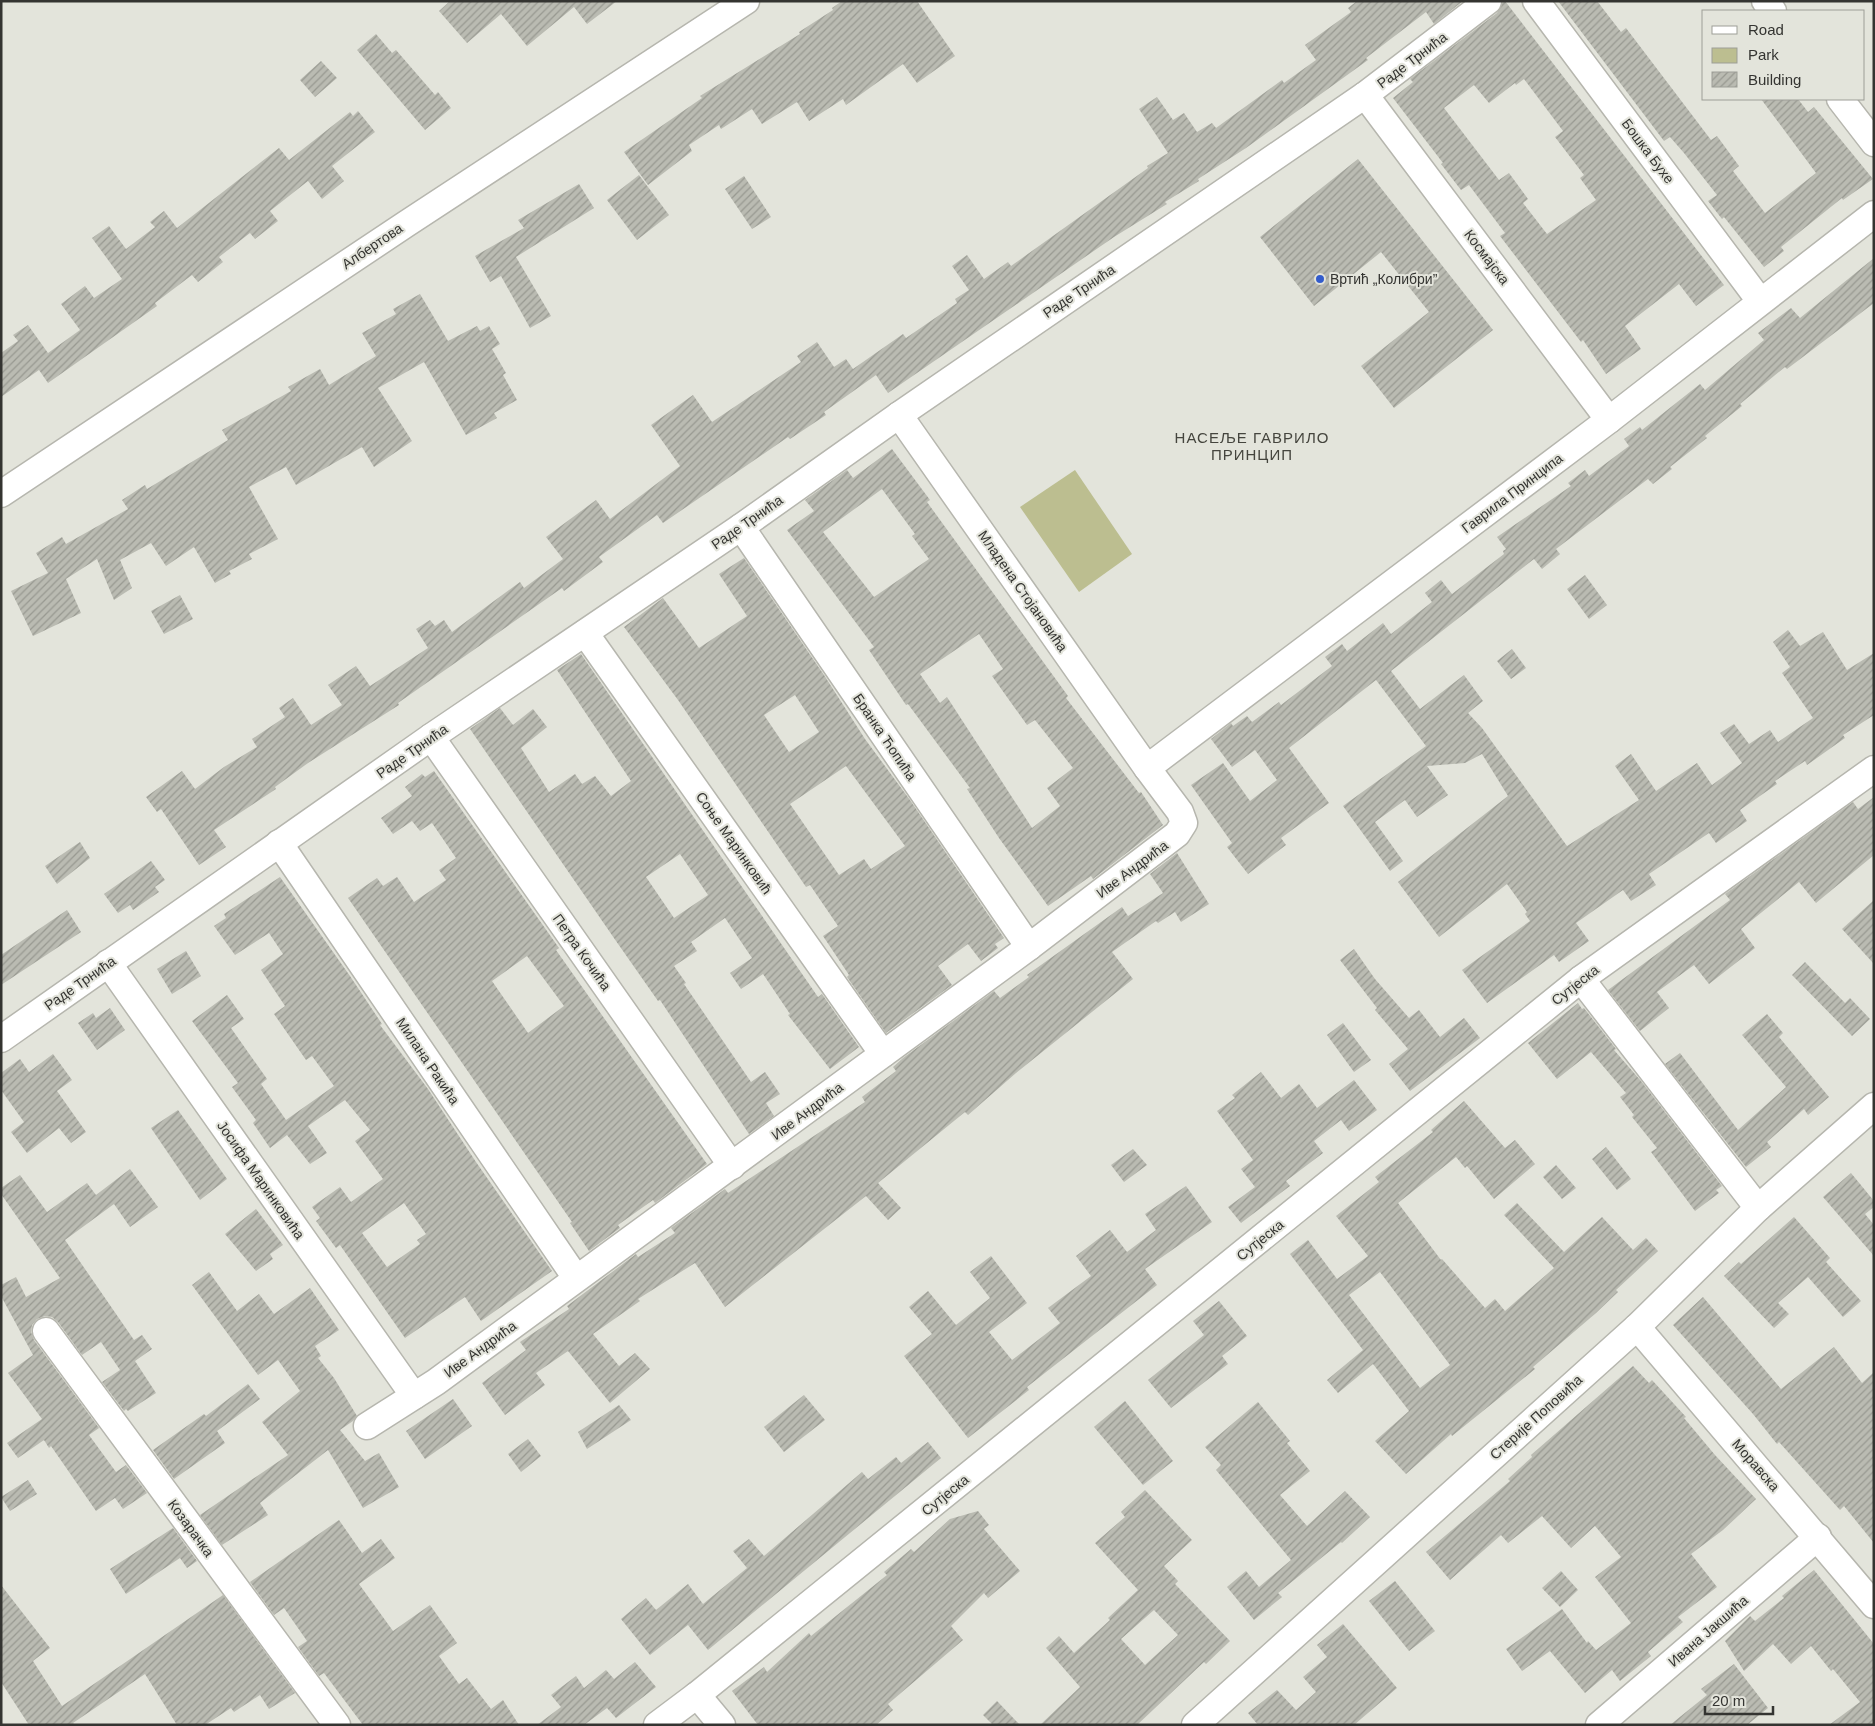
<svg xmlns="http://www.w3.org/2000/svg" width="1875" height="1726" font-family="Arial,sans-serif">
<style>
.green{fill:#bcbe90}
.building{fill:url(#building-hatch);fill-rule:evenodd}
.lines{fill:none;stroke-linecap:round;stroke-linejoin:round}
.minor-casing{stroke:#b6b6ae;stroke-width:29}
.minor{stroke:#fff;stroke-width:26}
.poi-dot{fill:#335ccc;stroke:#e3e4db;stroke-width:2}
.labels{text-anchor:middle;dominant-baseline:central;stroke-width:4;stroke-linejoin:round;paint-order:stroke}
.street-label{font-size:14px;fill:#343431;stroke:#e3e4db}
.poi-label{font-size:14px;fill:#343431;stroke:#e3e4db;text-anchor:start}
.neighbourhood-label{font-size:15px;letter-spacing:1px;fill:#45453e;stroke:#e3e4db}
</style>
<defs>
<pattern id="building-hatch" width="6" height="6" patternUnits="userSpaceOnUse" patternTransform="scale(1.25)"><rect width="6" height="6" fill="#babbb2"/><path d="M-1 1l2-2M0 6l6-6M5 7l2-2" fill="none" stroke="#989991"/></pattern>
</defs>
<rect width="100%" height="100%" fill="#e3e4db"/>
<!-- green -->
<polygon class="green" points="1075,470 1132,554 1079,592 1020,507"/>
<!-- building -->
<g class="building">
<polygon points="450,1 617,1 587,24 574,7 527,46 501,14 467,43 439,11"/>
<polygon points="842,1 917,1 955,56 917,83 903,64 846,105 843,99 809,121 797,102 762,124 752,109 721,129 719,125 689,145 692,151 648,185 624,152 702,98 700,96 800,34 799,32 833,10 832,8"/>
<polygon points="1357,1 1463,1 1434,24 1426,12 1366,58 1368,60 1246,148 1198,179 1199,181 1165,202 1167,204 1114,237 888,393 876,375 824,412 826,415 790,439 788,437 663,523 657,515 599,557 603,562 564,591 562,588 398,703 399,705 308,763 275,787 276,789 214,830 226,847 199,865 161,809 157,812 146,797 182,771 195,789 224,767 257,747 252,739 285,717 279,708 293,698 311,725 342,705 328,685 356,666 370,686 428,648 416,629 430,620 435,626 444,620 452,632 520,582 524,588 563,559 546,537 596,500 610,519 680,466 651,425 693,395 712,422 801,362 797,356 817,342 834,367 846,359 853,369 903,334 906,338 957,303 955,299 969,290 952,266 967,255 984,279 1008,262 1011,266 1148,168 1147,166 1168,153 1139,109 1157,97 1173,120 1184,113 1197,132 1212,123 1216,128 1282,80 1284,83 1316,60 1305,45 1351,12 1348,8"/>
<path d="M1503 1H1505L1724 285 1696 306 1679 284 1625 326 1641 349 1606 374 1583 340 1581 342 1500 236 1505 233 1469 185 1461 190 1441 164 1443 163 1393 98 1413 82 1410 79 1497 13ZM1524 79 1563 131 1555 137 1584 175 1580 178 1596 200 1547 234 1523 203 1528 199 1509 173 1499 180 1444 108 1474 85 1489 103 1515 83 1516 85Z"/>
<polygon points="1558,1 1597,1 1621,32 1626,28 1711,140 1717,136 1739,166 1733,171 1765,213 1816,173 1761,99 1798,99 1808,112 1814,107 1873,179 1843,200 1842,198 1781,247 1784,251 1764,267 1724,217 1722,219 1708,201 1717,195 1684,153 1670,137 1664,141"/>
<polygon points="376,34 392,53 396,50 435,95 438,92 451,108 425,130 357,50"/>
<polygon points="321,61 337,78 315,97 300,80"/>
<polygon points="358,111 375,132 332,166 344,181 322,199 308,181 270,211 278,221 255,239 250,233 219,257 223,262 198,282 192,275 155,303 157,306 48,383 39,370 1,397 1,353 18,341 13,335 28,325 48,353 80,330 61,304 85,286 94,298 122,279 92,238 109,226 126,249 155,227 150,222 164,211 177,228 279,148 289,160 350,112 353,116"/>
<polygon points="1358,159 1493,330 1394,408 1361,366 1429,312 1381,252 1314,306 1260,237"/>
<polygon points="639,175 669,215 637,240 607,200"/>
<polygon points="744,176 771,217 752,229 725,189"/>
<polygon points="579,184 594,208 516,257 551,316 530,328 501,276 490,282 475,256 524,228 518,220"/>
<polygon points="1874,258 1874,303 1787,369 1785,367 1740,404 1742,406 1705,436 1707,438 1670,467 1672,469 1653,484 1648,479 1556,549 1560,554 1542,569 1534,559 1391,671 1420,709 1464,675 1483,701 1468,713 1482,728 1567,846 1639,800 1615,766 1631,754 1656,791 1697,763 1712,785 1742,763 1720,733 1734,724 1749,744 1770,730 1778,742 1813,718 1782,673 1790,667 1773,642 1788,630 1800,646 1823,632 1847,670 1874,653 1874,715 1843,735 1845,738 1807,765 1805,761 1775,781 1777,784 1740,810 1747,821 1716,843 1709,833 1649,874 1656,885 1631,901 1623,890 1576,923 1589,941 1559,962 1554,955 1487,1003 1462,970 1530,921 1525,914 1527,912 1507,884 1439,937 1398,882 1508,796 1482,754 1465,763 1427,766 1448,795 1417,817 1405,800 1375,822 1403,861 1390,871 1343,806 1426,746 1376,680 1289,748 1329,803 1281,838 1286,845 1248,874 1227,847 1232,843 1191,785 1223,763 1250,801 1277,780 1255,750 1232,767 1211,739 1231,723 1233,726 1247,716 1252,722 1279,702 1281,705 1332,666 1325,657 1342,644 1347,651 1383,623 1391,634 1432,602 1425,593 1441,580 1452,594 1504,554 1503,551 1506,549 1497,537 1571,486 1568,483 1585,470 1589,476 1629,446 1624,439 1640,427 1642,430 1700,384 1705,390 1764,340 1758,333 1791,308 1800,318"/>
<polygon points="420,294 448,341 477,326 480,331 489,326 500,344 492,349 506,373 503,375 517,400 494,413 497,418 466,435 424,362 378,388 412,441 374,467 362,447 296,485 286,467 249,487 278,539 249,554 252,559 229,571 231,574 215,583 194,547 166,566 151,543 120,560 132,588 114,600 97,559 66,579 81,613 33,636 11,591 48,573 36,553 62,537 66,544 128,509 122,500 145,485 147,489 228,440 222,430 291,391 288,387 320,369 329,385 376,356 362,333 396,314 393,309"/>
<path d="M892 449 930 500 927 502 1068 696 1066 698 1139 793 1141 792 1163 825 1093 879 1091 876 1048 906 999 838 967 789 970 788 908 704 906 705 869 650 874 647 787 530 814 511 805 500 847 470 853 478ZM882 489 915 534 912 536 929 559 874 597 823 532ZM979 634 1003 669 992 676 1027 725 1035 720 1073 768 1047 788 1060 806 1032 828 947 697 940 703 920 674Z"/>
<path d="M744 558 824 675 865 739 910 800 1004 938 995 944 998 948 981 961 968 944 938 966 952 985 886 1033 847 977 849 975 823 936 838 926 810 885 806 887 678 700 624 627 663 598 699 648 747 616 719 574ZM795 695 819 732 789 752 764 715ZM846 766 905 846 871 869 864 859 839 875 790 804Z"/>
<polygon points="1585,575 1607,605 1589,619 1567,589"/>
<polygon points="180,595 193,619 164,634 151,611"/>
<polygon points="1512,649 1526,668 1511,679 1497,661"/>
<path d="M581 654 818 997 822 994 859 1047 830 1069 788 1015 790 1014 763 974 741 989 730 973 752 958 725 918 691 942 697 951 674 966 686 983 684 984 751 1082 765 1072 780 1094 766 1103 774 1116 749 1134 660 1000 658 1001 616 941 470 729 500 708 513 725 533 709 547 727 521 748 549 792 575 774 582 784 595 776 611 796 631 781 557 670ZM680 854 708 895 674 918 646 877Z"/>
<path d="M434 771 559 948 556 950 707 1164 655 1203 653 1200 618 1225 620 1228 589 1251 570 1223 572 1222 348 898 377 878 383 886 397 877 414 902 446 880 439 870 456 858 432 823 420 831 412 821 393 834 381 818 412 796 405 787 422 774 425 777ZM527 956 564 1006 528 1033 492 981Z"/>
<polygon points="1874,797 1874,855 1816,903 1799,882 1741,929 1755,948 1709,984 1694,965 1657,992 1669,1008 1640,1031 1608,990 1730,900 1725,894 1853,802 1858,809"/>
<polygon points="80,842 90,858 57,884 45,866"/>
<polygon points="1177,853 1209,904 1181,922 1175,912 1158,923 1156,921 1112,952 1133,979 1016,1073 968,1115 965,1112 878,1183 901,1208 888,1220 866,1196 725,1307 695,1263 638,1299 640,1301 593,1334 619,1366 635,1353 650,1369 610,1403 568,1351 536,1373 545,1385 505,1415 482,1383 526,1350 520,1342 569,1309 567,1306 636,1254 638,1257 675,1233 671,1228 725,1189 728,1193 865,1102 862,1097 896,1071 893,1067 903,1058 994,991 1000,998 1029,977 1027,975 1122,907 1128,916 1163,893 1150,874"/>
<polygon points="151,861 165,880 155,887 159,892 133,910 130,905 118,913 104,894"/>
<path d="M280 877 350 976 382 1024 380 1025 428 1089 476 1162 552 1271 481 1321 465 1297 405 1338 340 1245 336 1248 316 1221 320 1218 312 1207 340 1187 351 1202 383 1179 355 1141 370 1130 345 1100 308 1126 327 1153 310 1164 287 1135 270 1148 253 1123 256 1120 232 1087 238 1083 192 1021 227 995 244 1019 231 1028 267 1079 261 1084 286 1120 334 1086 312 1056 306 1060 274 1014 285 1006 261 970 283 954 269 933 235 955 214 926 226 918 224 914ZM404 1203 426 1234 417 1240 420 1244 387 1267 362 1233Z"/>
<polygon points="1874,900 1874,964 1842,929"/>
<polygon points="67,910 81,932 1,985 1,955"/>
<polygon points="1354,949 1375,979 1409,1018 1419,1010 1440,1037 1464,1018 1480,1038 1410,1091 1389,1064 1408,1049 1375,1010 1377,1008 1340,960"/>
<polygon points="186,951 201,976 172,994 157,969"/>
<polygon points="1805,962 1845,1003 1850,998 1870,1019 1852,1036 1792,975"/>
<polygon points="1578,1003 1582,1009 1584,1008 1616,1049 1614,1050 1641,1081 1722,1186 1716,1190 1719,1193 1695,1211 1651,1152 1657,1148 1632,1117 1634,1115 1620,1097 1626,1093 1591,1052 1557,1079 1528,1043"/>
<polygon points="110,1008 125,1030 97,1050 78,1023 93,1013 96,1018"/>
<polygon points="1767,1014 1783,1033 1779,1037 1829,1097 1808,1115 1804,1109 1767,1142 1771,1147 1746,1167 1665,1064 1680,1053 1738,1130 1786,1087 1742,1035"/>
<polygon points="1343,1023 1371,1060 1354,1072 1327,1035"/>
<polygon points="53,1054 72,1080 57,1091 86,1132 71,1143 59,1128 27,1153 11,1132 24,1122 1,1090 1,1073 20,1059 29,1072"/>
<polygon points="1261,1072 1281,1098 1299,1084 1317,1108 1354,1080 1377,1110 1349,1131 1341,1120 1314,1141 1323,1153 1286,1181 1290,1186 1241,1223 1228,1207 1255,1187 1241,1169 1253,1160 1217,1111 1235,1098 1232,1095"/>
<path d="M1464 1101 1505 1148 1515 1140 1535 1164 1494 1199 1467 1166 1465 1168 1456 1157 1398 1203 1441 1260 1442 1259 1485 1308 1495 1299 1505 1311 1554 1268 1504 1215 1517 1203 1564 1252 1602 1217 1633 1250 1646 1238 1658 1251 1616 1290 1618 1292 1596 1313 1533 1367 1535 1369 1452 1436 1451 1434 1406 1474 1375 1441 1409 1411 1373 1364 1338 1393 1327 1380 1363 1350 1290 1254 1308 1240 1337 1279 1368 1256 1336 1216 1379 1182 1375 1177 1433 1132 1431 1130ZM1380 1272 1450 1365 1420 1388 1349 1295Z"/>
<polygon points="178,1110 227,1179 200,1200 151,1128"/>
<polygon points="1606,1147 1631,1179 1617,1190 1592,1159"/>
<polygon points="1133,1149 1147,1165 1124,1182 1111,1165"/>
<polygon points="1556,1165 1576,1188 1562,1199 1543,1177"/>
<polygon points="130,1169 158,1207 130,1227 114,1204 65,1240 134,1340 142,1335 152,1349 135,1361 156,1393 128,1411 126,1409 124,1411 102,1382 120,1370 101,1342 82,1355 58,1322 52,1317 45,1316 37,1319 32,1325 31,1332 34,1340 99,1428 89,1435 116,1472 126,1465 147,1493 123,1509 115,1498 96,1511 51,1446 49,1448 44,1440 18,1458 7,1443 42,1419 8,1373 33,1355 1,1296 1,1285 16,1277 26,1297 60,1278 1,1194 1,1188 20,1175 47,1212 87,1183 96,1195"/>
<polygon points="1851,1173 1874,1201 1874,1207 1865,1214 1874,1225 1874,1256 1823,1197"/>
<polygon points="1186,1186 1212,1222 1145,1269 1157,1285 1027,1387 1029,1390 968,1438 904,1356 932,1334 909,1307 928,1291 956,1325 990,1298 970,1272 991,1256 1027,1303 989,1332 1012,1360 1060,1323 1048,1308 1091,1276 1076,1256 1110,1230 1127,1252 1156,1230 1145,1214"/>
<polygon points="256,1209 283,1245 270,1254 273,1259 256,1271 225,1234"/>
<polygon points="1794,1217 1830,1258 1826,1262 1861,1301 1843,1317 1808,1277 1778,1303 1789,1314 1774,1328 1724,1276 1739,1262 1741,1264"/>
<polygon points="209,1272 237,1311 259,1294 274,1314 310,1288 339,1330 315,1346 321,1356 318,1358 334,1378 357,1416 353,1421 340,1430 365,1461 379,1453 399,1487 363,1508 328,1450 260,1503 268,1515 222,1545 200,1515 288,1455 262,1422 300,1391 278,1360 258,1375 192,1285"/>
<polygon points="1703,1297 1781,1389 1834,1347 1862,1383 1874,1372 1874,1543 1844,1506 1840,1510 1779,1442 1777,1444 1753,1414 1673,1325"/>
<polygon points="1219,1301 1247,1336 1222,1356 1228,1364 1171,1408 1148,1380 1204,1335 1193,1321"/>
<polygon points="1633,1366 1649,1383 1652,1380 1686,1417 1684,1418 1715,1455 1756,1499 1723,1530 1691,1554 1717,1587 1678,1617 1683,1622 1648,1652 1651,1656 1620,1681 1612,1670 1585,1693 1550,1651 1522,1671 1506,1649 1562,1609 1587,1643 1588,1641 1596,1650 1631,1623 1595,1577 1621,1557 1595,1526 1571,1548 1542,1516 1508,1543 1501,1535 1450,1580 1426,1552 1510,1481 1508,1479 1532,1457 1531,1455"/>
<polygon points="248,1384 260,1399 217,1431 225,1443 174,1479 153,1450 204,1414 206,1416"/>
<polygon points="804,1395 825,1420 784,1452 764,1427"/>
<polygon points="453,1399 472,1426 425,1459 406,1431"/>
<polygon points="1125,1401 1173,1461 1143,1485 1094,1427"/>
<polygon points="1258,1402 1290,1441 1287,1443 1310,1471 1280,1495 1307,1526 1345,1491 1370,1517 1342,1543 1341,1542 1278,1593 1282,1597 1254,1620 1227,1587 1246,1571 1259,1587 1291,1560 1216,1470 1221,1465 1205,1447"/>
<polygon points="619,1405 631,1420 587,1449 578,1432"/>
<polygon points="528,1439 541,1456 521,1472 508,1454"/>
<polygon points="928,1442 941,1458 708,1650 688,1625 650,1655 621,1619 646,1598 656,1610 688,1584 703,1604 747,1568 733,1551 749,1539 764,1556 862,1472 868,1479 896,1457 901,1463"/>
<polygon points="28,1480 37,1494 10,1511 1,1497"/>
<path d="M1145 1490 1192 1540 1164 1566 1178 1581 1175 1584 1230 1641 1206 1664 1204 1662 1137 1725H1040L1080 1687 1046 1648 1059 1636 1074 1653 1110 1620 1108 1618 1138 1590 1095 1543 1125 1517 1121 1512ZM1154 1610 1178 1635 1145 1665 1121 1639Z"/>
<polygon points="978,1511 989,1525 984,1529 1020,1571 988,1598 984,1593 951,1626 963,1640 888,1704 893,1710 876,1725 758,1725 732,1691 764,1667 767,1672 809,1633 811,1636 887,1575 884,1572 911,1549 914,1552 950,1519"/>
<polygon points="339,1520 362,1553 381,1539 395,1558 359,1584 393,1631 430,1605 457,1643 439,1656 459,1684 467,1678 491,1709 503,1700 519,1725 363,1725 324,1673 319,1676 298,1647 307,1641 284,1608 274,1615 250,1582"/>
<polygon points="173,1528 197,1561 187,1568 180,1558 126,1594 110,1569"/>
<polygon points="1814,1570 1874,1644 1874,1725 1829,1725 1860,1702 1833,1669 1831,1671 1811,1646 1791,1664 1773,1644 1744,1671 1725,1641 1750,1616 1755,1621 1784,1598 1782,1596"/>
<polygon points="1561,1571 1578,1590 1560,1607 1542,1588"/>
<polygon points="1395,1581 1435,1631 1409,1651 1369,1601"/>
<polygon points="1,1585 50,1648 33,1661 62,1706 223,1595 295,1693 269,1709 260,1695 234,1712 231,1708 205,1725 177,1725 145,1674 73,1723 75,1725 29,1725 1,1682"/>
<polygon points="1343,1624 1397,1688 1354,1725 1258,1725 1248,1713 1277,1690 1296,1710 1316,1692 1303,1677 1327,1657 1317,1645"/>
<polygon points="635,1662 656,1687 616,1718 607,1708 584,1725 537,1725 561,1707 551,1695 576,1676 584,1688 606,1670 614,1679"/>
<polygon points="1734,1664 1768,1708 1747,1725 1670,1725 1707,1695 1701,1689"/>
<polygon points="997,1701 1020,1725 993,1725 983,1715"/>
</g>
<g class="lines">
<!-- minor casing -->
<g class="minor-casing">
<g id="minor">
<polyline points="1536,1 1760,301"/>
<polyline points="1765,1 1773,11"/>
<polyline points="1365,95 1609,420"/>
<polyline points="1840,99 1874,143"/>
<polyline points="1,494 406,224 746,1"/>
<polyline points="741,527 1029,947"/>
<polyline points="585,633 883,1054"/>
<polyline points="431,737 732,1166"/>
<polyline points="1147,768 1609,420 1874,214"/>
<polyline points="279,843 576,1278"/>
<polyline points="108,963 414,1396"/>
<polyline points="1581,979 1758,1208"/>
<polyline points="1,1039 431,737 741,527 899,415 1365,95 1488,1"/>
<polyline points="1637,1327 1874,1605"/>
<polyline points="46,1331 337,1725"/>
<polyline points="367,1426 436,1382 1029,947 1177,834 1184,823 1180,812 1147,768 899,415"/>
<polyline points="697,1695 722,1725"/>
<polyline points="657,1725 697,1695 1581,979 1874,769"/>
<polyline points="1195,1725 1637,1327 1758,1208 1874,1106"/>
<polyline points="1599,1725 1818,1537"/>
</g>
</g>
<!-- minor -->
<use href="#minor" class="minor"/>
</g>
<!-- markers -->
<circle class="poi-dot" cx="1320" cy="279" r="5"/>
<g class="labels">
<!-- street labels -->
<g class="street-label">
<text transform="translate(1412 60) rotate(-37)">Раде Трнића</text>
<text transform="translate(1648 151) rotate(53)">Бошка Бухе</text>
<text transform="translate(372 246) rotate(-34)">Албертова</text>
<text transform="translate(1487 257) rotate(53)">Космајска</text>
<text transform="translate(1079 291) rotate(-34)">Раде Трнића</text>
<text transform="translate(1512 493) rotate(-37)">Гаврила Принципа</text>
<text transform="translate(747 522) rotate(-35)">Раде Трнића</text>
<text transform="translate(1023 591) rotate(55)">Младена Стојановића</text>
<text transform="translate(885 737) rotate(56)">Бранка Ћопића</text>
<text transform="translate(412 751) rotate(-35)">Раде Трнића</text>
<text transform="translate(734 843) rotate(55)">Соње Маринковић</text>
<text transform="translate(1132 869) rotate(-37)">Иве Андрића</text>
<text transform="translate(582 952) rotate(55)">Петра Кочића</text>
<text transform="translate(80 983) rotate(-35)">Раде Трнића</text>
<text transform="translate(1575 985) rotate(-38)">Сутјеска</text>
<text transform="translate(428 1061) rotate(56)">Милана Ракића</text>
<text transform="translate(807 1111) rotate(-37)">Иве Андрића</text>
<text transform="translate(261 1180) rotate(55)">Јосифа Маринковића</text>
<text transform="translate(1260 1240) rotate(-39)">Сутјеска</text>
<text transform="translate(480 1349) rotate(-36)">Иве Андрића</text>
<text transform="translate(1536 1417) rotate(-42)">Стерије Поповића</text>
<text transform="translate(1756 1465) rotate(49)">Моравска</text>
<text transform="translate(945 1495) rotate(-39)">Сутјеска</text>
<text transform="translate(191 1528) rotate(54)">Козарачка</text>
<text transform="translate(1708 1631) rotate(-41)">Ивана Јакшића</text>
</g>
<!-- poi labels -->
<g class="poi-label">
<text x="1330" y="279">Вртић „Колибри”</text>
</g>
<!-- neighbourhood labels -->
<g class="neighbourhood-label">
<text x="1252" y="437">НАСЕЉЕ ГАВРИЛО<tspan x="1252" dy="17">ПРИНЦИП</tspan></text>
</g>
</g>
<!-- border -->
<rect width="1875" height="1726" fill="none" stroke="#343431" stroke-width="5"/>
<!-- legend -->
<rect x="1702" y="10" width="162" height="90" fill="#e3e4db" stroke="#9d9e97"/>
<rect x="1712" y="26" width="25" height="8" fill="#ffffff" stroke="#9d9e97"/>
<text x="1748" y="35" font-size="15" fill="#343431">Road</text>
<rect x="1712" y="48" width="25" height="15" fill="#bcbe90" stroke="#9d9e97"/>
<text x="1748" y="60" font-size="15" fill="#343431">Park</text>
<rect x="1712" y="72" width="25" height="15" fill="url(#building-hatch)" stroke="#9d9e97"/>
<text x="1748" y="85" font-size="15" fill="#343431">Building</text>
<!-- scale -->
<path d="M1705 1706v8h68v-8" fill="none" stroke="#343431" stroke-width="2.5"/>
<text x="1712" y="1706" font-size="15" fill="#343431" stroke="#e3e4db" stroke-width="4" paint-order="stroke">20 m</text>
</svg>
